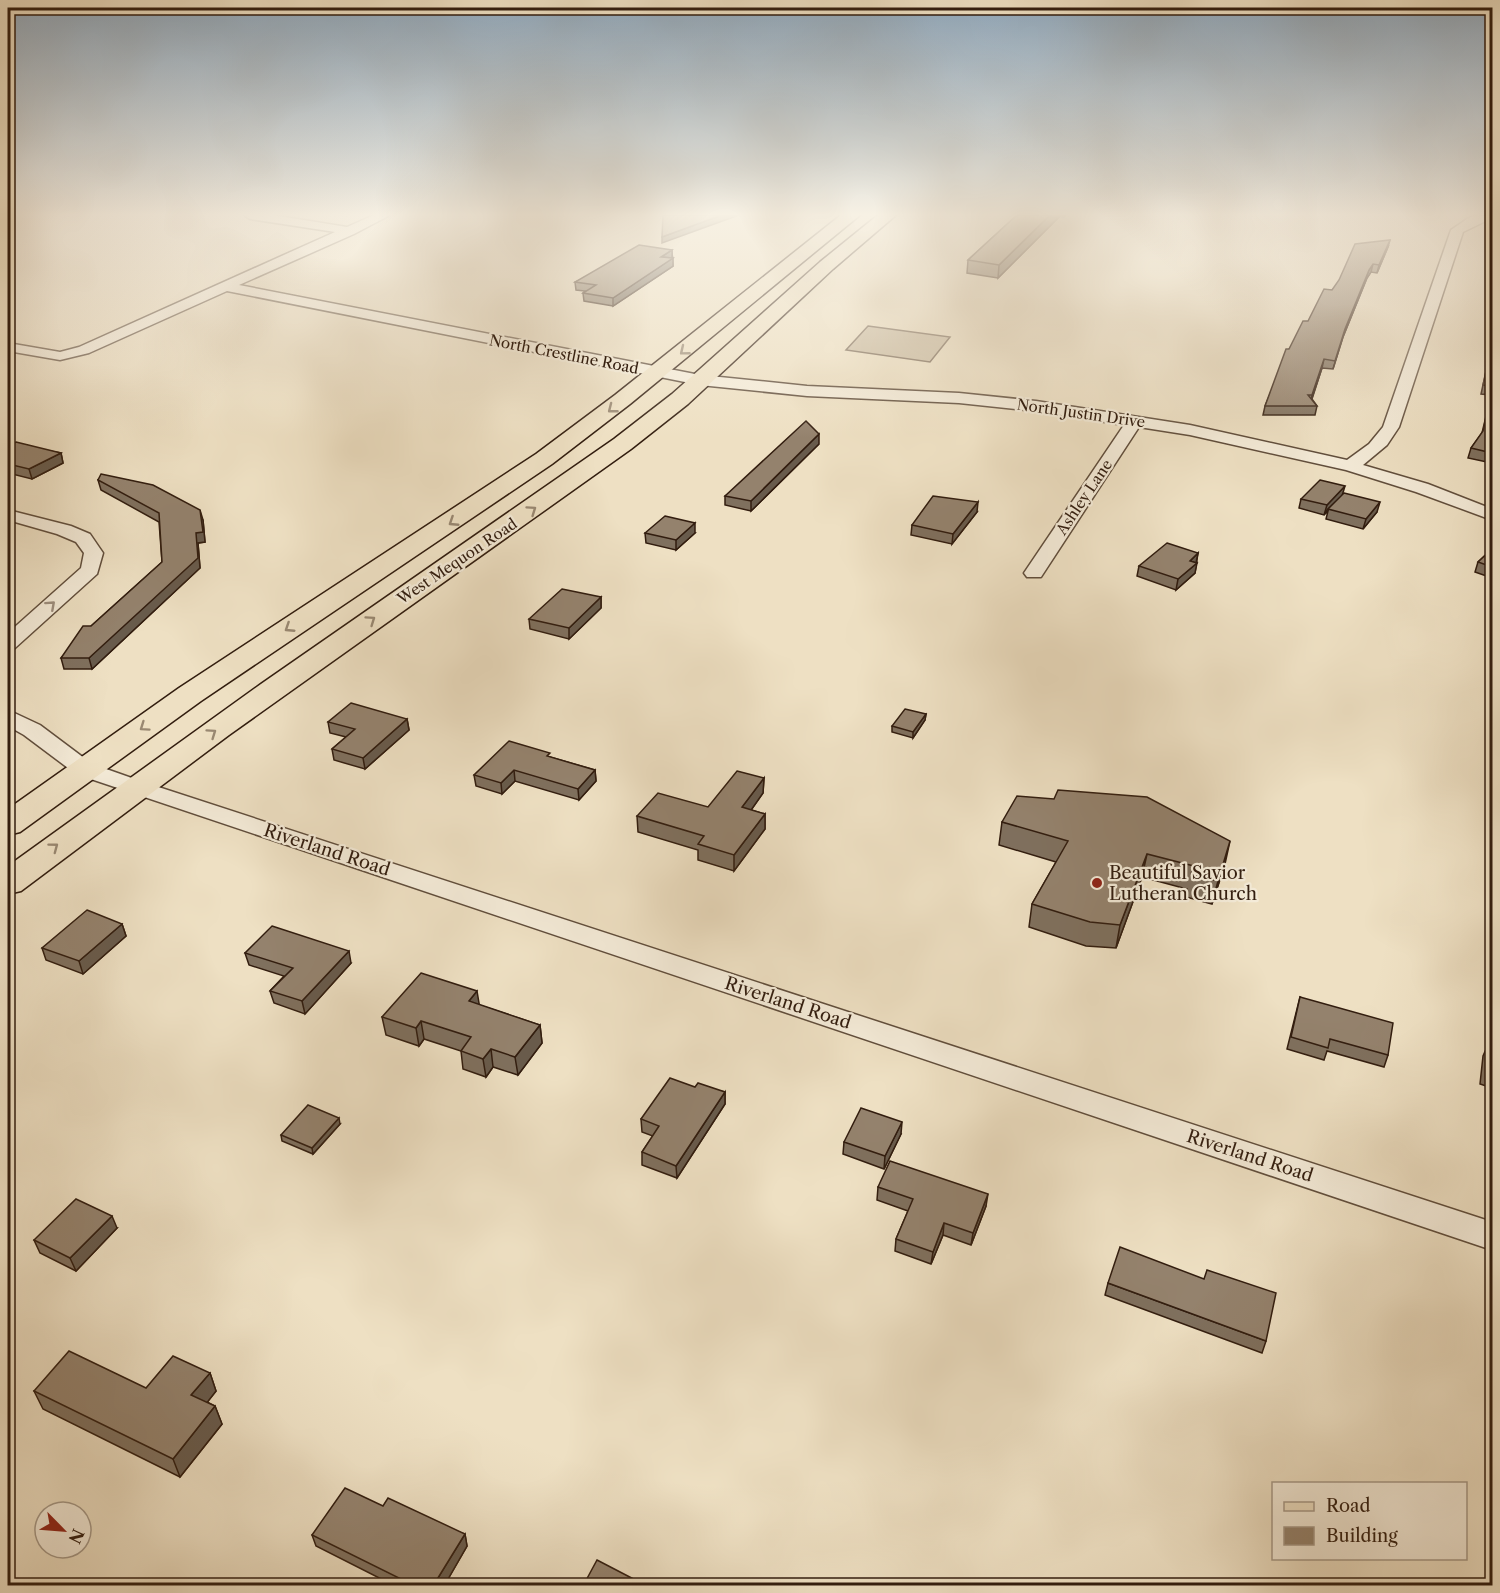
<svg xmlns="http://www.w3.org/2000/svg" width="1500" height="1593" font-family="'Libre Caslon Text',serif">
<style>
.green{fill:#cebfa4;stroke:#806e5a;stroke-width:1.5}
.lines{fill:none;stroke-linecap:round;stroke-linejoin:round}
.street-casing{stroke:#614e3c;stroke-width:3}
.primary-casing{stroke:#321d0f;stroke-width:3}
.street{fill:#f4ebd8;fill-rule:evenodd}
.primary{fill:#eee0c3;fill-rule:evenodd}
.wall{fill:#7f705e;stroke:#321d0f;stroke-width:1.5}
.shaded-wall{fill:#685b4c;stroke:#321d0f;stroke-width:1.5}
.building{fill:#94826d;stroke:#321d0f;stroke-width:1.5}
.oneway{stroke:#998872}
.oneway2{stroke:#9d8e7e}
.poi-dot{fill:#8f2418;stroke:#f4ebd8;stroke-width:2}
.labels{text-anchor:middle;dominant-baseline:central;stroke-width:4.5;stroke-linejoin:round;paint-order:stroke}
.far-street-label{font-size:15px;fill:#321d0f;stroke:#f4ebd8}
.street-label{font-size:18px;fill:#321d0f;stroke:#f4ebd8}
.poi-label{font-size:18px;fill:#321d0f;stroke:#f4ebd8;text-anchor:start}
</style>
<rect width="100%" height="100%" fill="#eee0c3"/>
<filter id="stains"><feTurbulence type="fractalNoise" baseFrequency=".00333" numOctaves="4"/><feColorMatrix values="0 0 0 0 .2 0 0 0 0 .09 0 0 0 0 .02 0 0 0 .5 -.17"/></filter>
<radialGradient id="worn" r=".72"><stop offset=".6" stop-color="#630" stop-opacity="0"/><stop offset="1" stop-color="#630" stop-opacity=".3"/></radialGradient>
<!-- green -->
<polygon class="green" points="868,326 950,337 930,362 846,350"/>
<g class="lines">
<!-- street casing -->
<g class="street-casing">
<g id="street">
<polygon points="244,215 273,215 347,227 374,215 390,215 354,234 239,285 700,375 807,386 959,393 1036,401 1190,425 1347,460 1369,444 1383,427 1451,230 1470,217 1492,215 1492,218 1463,232 1399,427 1387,445 1363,465 1428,484 1492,509 1492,520 1416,492 1346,470 1190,435 1139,427 1041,577 1027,577 1024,573 1124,425 1036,411 959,403 807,396 700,385 227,291 89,353 60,360 8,351 8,343 60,352 79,347 335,232 250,219"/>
<polygon points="8,510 71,526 90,534 103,553 97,574 15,648 8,650 8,633 81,568 84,553 76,542 57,534 8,520"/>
<polygon points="8,710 40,725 92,764 143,782 1492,1222 1492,1250 76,774 24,735 8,726"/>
</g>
</g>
<!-- primary casing -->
<g class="primary-casing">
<g id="primary">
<polygon points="841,215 860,215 630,404 552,464 201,701 20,832 8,835 8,809 179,688 536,454 615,395"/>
<polygon points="878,215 896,215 833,269 688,404 631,449 229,735 21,891 8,894 8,866 261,684 614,439 672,394 820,262"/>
</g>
</g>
<!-- street -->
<use href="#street" class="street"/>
<!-- primary -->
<use href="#primary" class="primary"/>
</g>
<!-- wall -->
<g class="wall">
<polygon points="1017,215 1066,215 1064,217 1060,216 998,278 967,273 968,260"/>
<polygon points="1388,247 1377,273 1371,272 1367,278 1343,337 1333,369 1322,368 1312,399 1317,406 1315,415 1263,415 1265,406 1289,349 1332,290"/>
<polygon points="672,250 673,266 613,306 584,301 583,293 585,291 576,290 575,282"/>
<polygon points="1492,329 1492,341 1489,340 1492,332"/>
<polygon points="1492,343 1492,463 1468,458 1471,448 1482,433 1491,395 1481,394"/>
<polygon points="8,444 61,453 63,463 32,479 8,473"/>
<polygon points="819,444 751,511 725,505 725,496"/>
<polygon points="98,480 203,520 205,542 198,543 200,568 92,669 64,669 61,658 91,626 162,562 159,522 101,490"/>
<polygon points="1343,494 1377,512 1363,529 1326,519 1328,511 1324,515 1299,508 1301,499"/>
<polygon points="977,512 952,544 911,535 912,525"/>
<polygon points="645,533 695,533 676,550 646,543"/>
<polygon points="1492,549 1492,578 1475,572 1478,562"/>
<polygon points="1198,553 1195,573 1176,590 1137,576 1139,566"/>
<polygon points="601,597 601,608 569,639 530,629 529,619"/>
<polygon points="926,714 925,720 913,738 892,732 892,726"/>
<polygon points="407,719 409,730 365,769 334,760 332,749 346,737 330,733 328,722"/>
<polygon points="550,757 595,770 596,781 579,800 515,781 502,794 476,786 474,775"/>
<polygon points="764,778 763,793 751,810 765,814 765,829 734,871 698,860 698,850 638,832 637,816 708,807"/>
<polygon points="1002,822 1225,864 1212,904 1186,897 1187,889 1142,877 1116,948 1086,946 1029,927 1032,904 1056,862 999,845"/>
<polygon points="122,924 126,936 83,974 46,960 42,948"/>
<polygon points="245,953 351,963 305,1014 274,1003 270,991 284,976 249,965"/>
<polygon points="1300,997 1388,1055 1384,1067 1327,1051 1324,1060 1287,1049"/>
<polygon points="479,1005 540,1025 542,1043 518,1075 493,1067 486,1077 463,1069 461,1051 424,1039 419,1046 386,1035 382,1017"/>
<polygon points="1491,1038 1492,1038 1492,1088 1480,1084 1483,1056"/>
<polygon points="695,1087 725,1092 725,1104 677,1178 642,1165 642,1152 653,1136 642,1132 641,1119"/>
<polygon points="340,1124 313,1154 282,1141 281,1135"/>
<polygon points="901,1134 884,1169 843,1154 844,1142"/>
<polygon points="878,1187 986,1206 971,1245 943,1235 931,1264 895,1251 896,1239 908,1211 877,1200"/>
<polygon points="117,1228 76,1271 40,1253 34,1240"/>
<polygon points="1108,1283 1266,1341 1262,1353 1105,1295"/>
<polygon points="210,1373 216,1391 207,1402 215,1406 222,1424 180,1477 43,1409 34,1391 146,1388"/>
<polygon points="383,1506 465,1534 467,1546 444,1586 395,1586 316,1546 312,1535"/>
</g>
<!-- shaded-wall -->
<g class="shaded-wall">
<polygon points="722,215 739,215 662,243 662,237"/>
<polygon points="1050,215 1060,215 1060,216 998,278 999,265"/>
<polygon points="1390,240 1388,247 1377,273 1379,265"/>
<polygon points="672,250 672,258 661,257"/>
<polygon points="673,258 673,266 613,306 613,298"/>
<polygon points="1373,264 1371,272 1367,278 1343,337 1333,369 1345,329 1369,270"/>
<polygon points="1324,359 1322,368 1310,404 1312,395"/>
<polygon points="819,434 819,444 751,511 751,501"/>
<polygon points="61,453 63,463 32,479 29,469"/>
<polygon points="1345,486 1342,496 1328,509 1324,515 1327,505"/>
<polygon points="978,502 977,512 952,544 953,534"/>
<polygon points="1380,502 1377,512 1363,529 1366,519"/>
<polygon points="200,510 203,520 205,542 198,543 200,568 92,669 89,658 196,533"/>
<polygon points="695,523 695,533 676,550 676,540"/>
<polygon points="1198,553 1196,563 1190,561"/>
<polygon points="1197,563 1195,573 1176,590 1178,579"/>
<polygon points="601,597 601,608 569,639 569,628"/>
<polygon points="926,714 925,720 913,738 913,732"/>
<polygon points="407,719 409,730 365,769 363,758"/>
<polygon points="514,770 515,781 502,794 501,783"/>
<polygon points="595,770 596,781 579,800 578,789"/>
<polygon points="764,778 763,793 742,823 742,807"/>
<polygon points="765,814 765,829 734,871 734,855"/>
<polygon points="1230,841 1225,864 1212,904 1218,881"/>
<polygon points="1147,854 1142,877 1116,948 1120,925"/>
<polygon points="122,924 126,936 83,974 79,961"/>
<polygon points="349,951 351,963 305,1014 302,1001"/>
<polygon points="477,991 480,1009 469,1001"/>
<polygon points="421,1021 424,1039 419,1046 416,1028"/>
<polygon points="540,1025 542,1043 518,1075 515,1057"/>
<polygon points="491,1049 493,1067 486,1077 483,1059"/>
<polygon points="725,1092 725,1104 677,1178 676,1166"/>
<polygon points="339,1118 340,1124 313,1154 312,1148"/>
<polygon points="902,1122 901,1134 884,1169 885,1156"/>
<polygon points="988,1194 986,1206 971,1245 973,1233"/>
<polygon points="112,1216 117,1228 76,1271 70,1258"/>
<polygon points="944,1223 943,1235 931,1264 933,1252"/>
<polygon points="210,1373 216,1391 199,1413 191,1395"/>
<polygon points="215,1406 222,1424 180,1477 173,1459"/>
<polygon points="465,1534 467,1546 444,1586 433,1586"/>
</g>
<!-- building -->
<g class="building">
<polygon points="663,215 722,215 662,237"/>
<polygon points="1017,215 1050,215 999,265 968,260"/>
<polygon points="1390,240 1379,265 1373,264 1369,270 1345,329 1335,361 1324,359 1312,395 1308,395 1317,406 1265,406 1286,349 1289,349 1303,321 1308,321 1324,289 1332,290 1339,280 1355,244"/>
<polygon points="639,245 672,250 661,257 673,258 613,298 583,293 596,285 575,282"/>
<polygon points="1492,346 1492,386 1483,385"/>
<polygon points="1492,390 1492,453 1471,448 1483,431"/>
<polygon points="806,421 819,434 751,501 725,496"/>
<polygon points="16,442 61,453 29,469 8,464 8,444 11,445"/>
<polygon points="101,474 153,485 200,510 203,532 196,533 198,558 89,658 61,658 83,626 91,626 162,562 159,513 98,480"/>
<polygon points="1320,480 1345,486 1327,505 1301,499"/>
<polygon points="1344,493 1380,502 1366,519 1328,509"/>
<polygon points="933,496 978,502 953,534 912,525"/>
<polygon points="665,516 695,523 676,540 645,533"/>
<polygon points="1167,543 1198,553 1190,561 1197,563 1178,579 1139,566"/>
<polygon points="1492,549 1492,567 1478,562"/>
<polygon points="562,589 601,597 569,628 529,619"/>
<polygon points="351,703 407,719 363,758 332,749 355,729 328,722"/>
<polygon points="905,709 926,714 913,732 892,726"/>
<polygon points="509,741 550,753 547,756 595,770 578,789 514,770 501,783 474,775"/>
<polygon points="737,771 764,778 742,807 765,814 734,855 698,844 704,836 637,816 658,793 708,807"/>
<polygon points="1058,790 1147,797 1230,841 1218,881 1191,874 1194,866 1147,854 1120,925 1090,922 1032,904 1068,841 1002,822 1017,796 1054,799"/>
<polygon points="87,910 122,924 79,961 42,948"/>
<polygon points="272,926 349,951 302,1001 270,991 293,968 245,953"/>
<polygon points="421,973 477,991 469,1001 540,1025 515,1057 491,1049 483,1059 461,1051 471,1037 421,1021 416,1028 382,1017"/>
<polygon points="1300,997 1393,1023 1388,1055 1330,1039 1328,1048 1291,1037"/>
<polygon points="1491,1038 1492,1038 1492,1067 1488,1066"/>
<polygon points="670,1078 695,1087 698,1083 725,1092 676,1166 642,1152 659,1126 641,1119"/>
<polygon points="308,1105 339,1118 312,1148 281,1135"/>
<polygon points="861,1108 902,1122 885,1156 844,1142"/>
<polygon points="890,1161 988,1194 973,1233 944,1223 933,1252 896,1239 913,1199 878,1187"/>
<polygon points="76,1199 112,1216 70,1258 34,1240"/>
<polygon points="1120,1247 1204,1279 1207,1270 1276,1293 1266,1341 1108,1283"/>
<polygon points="69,1351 146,1388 173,1356 210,1373 191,1395 215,1406 173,1459 34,1391"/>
<polygon points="345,1488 383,1506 388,1498 465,1534 433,1586 415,1586 312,1535"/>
<polygon points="597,1560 647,1586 583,1586"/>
</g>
<!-- one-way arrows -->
<defs><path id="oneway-chevron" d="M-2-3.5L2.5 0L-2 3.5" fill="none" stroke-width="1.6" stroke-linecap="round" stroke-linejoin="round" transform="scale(1.5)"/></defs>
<g class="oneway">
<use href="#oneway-chevron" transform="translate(684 351) rotate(141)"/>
<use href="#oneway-chevron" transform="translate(612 409) rotate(142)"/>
<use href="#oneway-chevron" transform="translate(532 510) rotate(-35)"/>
<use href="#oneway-chevron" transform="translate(453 522) rotate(147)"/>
<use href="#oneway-chevron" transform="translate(371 620) rotate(-35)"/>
<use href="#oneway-chevron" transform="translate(289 628) rotate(147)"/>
<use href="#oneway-chevron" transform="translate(144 727) rotate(145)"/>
<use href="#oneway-chevron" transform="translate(212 733) rotate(-35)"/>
<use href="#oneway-chevron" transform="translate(54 847) rotate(-37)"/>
</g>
<use class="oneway2" href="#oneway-chevron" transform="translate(51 605) rotate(-42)"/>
<!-- sky -->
<linearGradient id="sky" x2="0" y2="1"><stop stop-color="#91abc1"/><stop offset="0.49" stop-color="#f7f1e4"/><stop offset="1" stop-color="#f7f1e4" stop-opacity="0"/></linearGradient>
<rect width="1500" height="438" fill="url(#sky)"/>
<!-- markers -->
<circle class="poi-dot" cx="1097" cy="883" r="6"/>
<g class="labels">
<!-- far-street labels -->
<g class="far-street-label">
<text transform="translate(564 354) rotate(11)">North Crestline Road</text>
<text transform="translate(1081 413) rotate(8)">North Justin Drive</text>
<text transform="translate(1084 497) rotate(-56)">Ashley Lane</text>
<text transform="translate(457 561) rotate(-34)">West Mequon Road</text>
</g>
<!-- street labels -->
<g class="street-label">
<text transform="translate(327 850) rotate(18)">Riverland Road</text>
<text transform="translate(788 1003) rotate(18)">Riverland Road</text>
<text transform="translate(1250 1156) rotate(18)">Riverland Road</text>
</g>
<!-- poi labels -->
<g class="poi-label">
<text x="1109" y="873">Beautiful Savior<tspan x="1109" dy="21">Lutheran Church</tspan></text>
</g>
</g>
<!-- margin -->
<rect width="1500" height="1593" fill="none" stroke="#eee0c3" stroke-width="30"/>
<rect x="9" y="9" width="1482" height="1575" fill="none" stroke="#321d0f" stroke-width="3"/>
<rect x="15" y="15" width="1470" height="1563" fill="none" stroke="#321d0f" stroke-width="1.5"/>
<!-- legend -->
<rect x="1272" y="1482" width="195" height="78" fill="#f4ebd8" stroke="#a69988" stroke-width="1.5"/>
<rect x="1284" y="1502" width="30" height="9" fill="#eee0c3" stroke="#a69988" stroke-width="1.5"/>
<text x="1326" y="1512" font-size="18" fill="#321d0f">Road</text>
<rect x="1284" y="1527" width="30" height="18" fill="#94826d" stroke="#a69988" stroke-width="1.5"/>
<text x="1326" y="1542" font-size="18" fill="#321d0f">Building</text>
<!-- north arrow -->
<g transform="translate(63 1530) rotate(115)"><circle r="28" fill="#f4ebd8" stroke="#a69988" stroke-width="1.5"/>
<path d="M0-4.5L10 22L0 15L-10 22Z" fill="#8f2418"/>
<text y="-9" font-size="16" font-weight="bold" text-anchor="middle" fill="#321d0f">N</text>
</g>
<rect width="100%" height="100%" filter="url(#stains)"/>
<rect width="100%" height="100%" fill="url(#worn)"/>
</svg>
